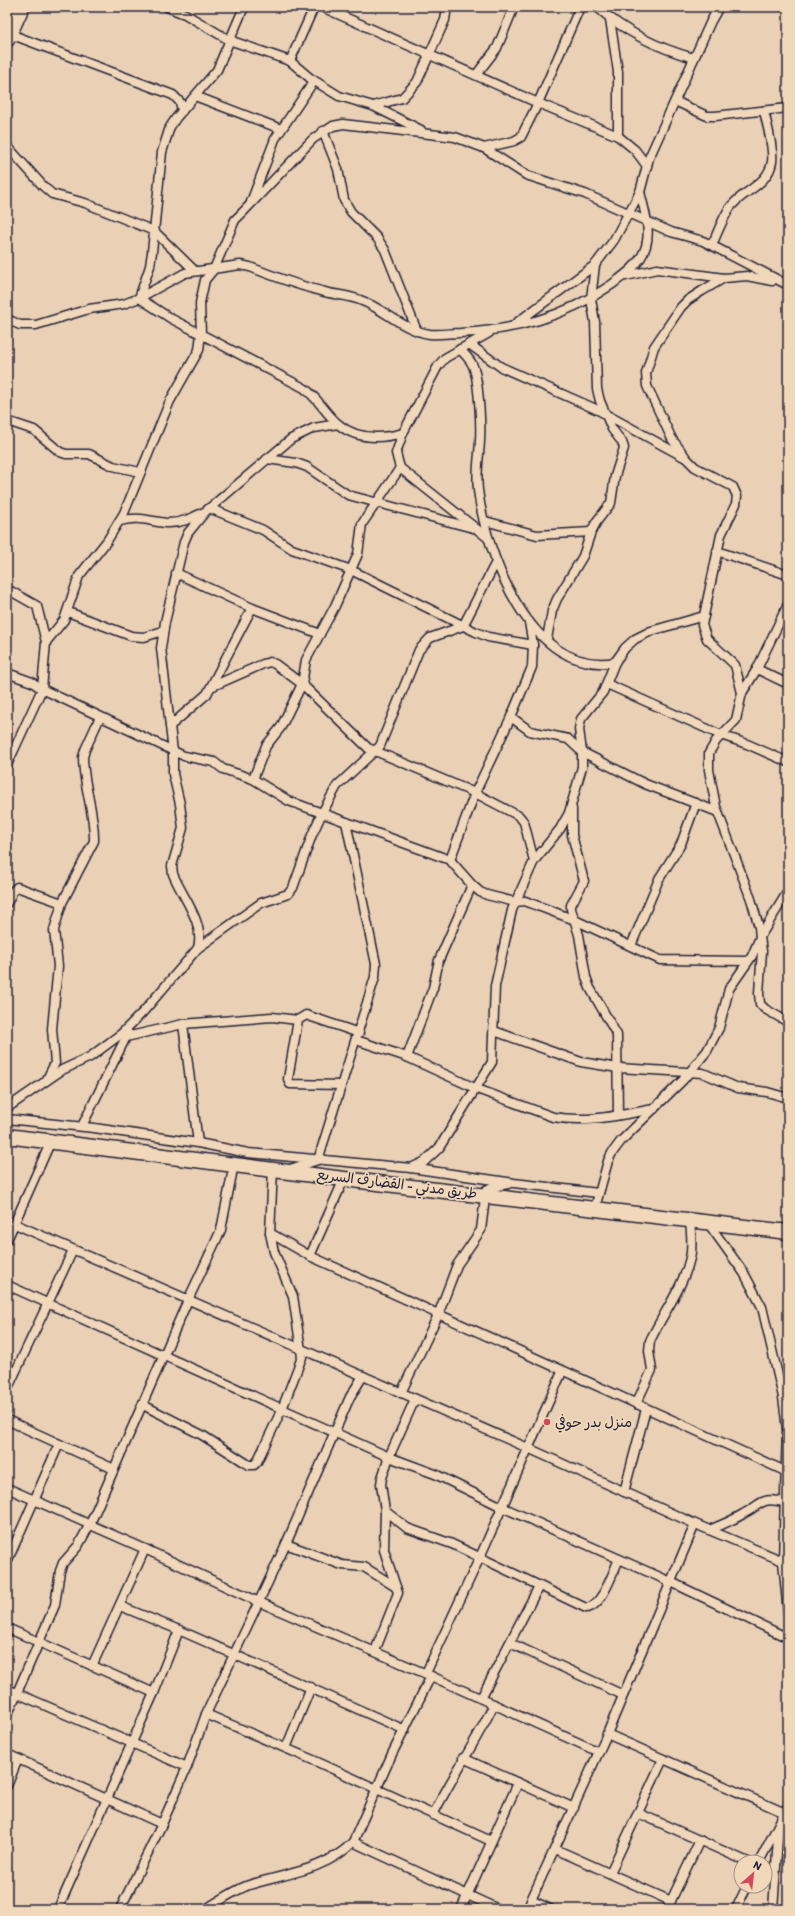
<svg xmlns="http://www.w3.org/2000/svg" width="795" height="1916" font-family="Itim,'Playpen Sans Arabic',sans-serif">
<style>
.lines{fill:none;stroke-linecap:round;stroke-linejoin:round}
.street-casing{stroke:#22223b;stroke-width:11}
.highway-casing{stroke:#22223b;stroke-width:17}
.street{stroke:#f2d8ba;stroke-width:8}
.highway{stroke:#f2d8ba;stroke-width:14}
.poi-dot{fill:#d1495b;stroke:#f2d8ba;stroke-width:1.5}
.labels{text-anchor:middle;dominant-baseline:central;stroke-width:3.5;stroke-linejoin:round;paint-order:stroke}
.street-label{font-size:14px;fill:#22223b;stroke:#f2d8ba}
.poi-label{font-size:14px;fill:#22223b;stroke:#f2d8ba;text-anchor:start}
</style>
<rect width="100%" height="100%" fill="#ead1b5"/>
<filter id="ink" filterUnits="userSpaceOnUse"><feTurbulence type="fractalNoise" baseFrequency=".025" numOctaves="2"/><feDisplacementMap in="SourceGraphic" scale="8" xChannelSelector="R" yChannelSelector="G"/><feConvolveMatrix kernelMatrix="1 2 1 2 8 2 1 2 1" color-interpolation-filters="sRGB"/></filter>
<g filter="url(#ink)">
<g class="lines">
<!-- street casing -->
<g class="street-casing">
<g id="street">
<polyline points="167,7 185,14 229,40 290,61 310,78 339,96 373,106 421,130"/>
<polyline points="322,7 538,103 618,136 635,150 647,166"/>
<path d="M597 7C626 33 657 48 694 58"/>
<polyline points="610,19 618,72 618,136"/>
<polyline points="10,34 173,95 180,102 182,111"/>
<polyline points="290,61 314,7"/>
<polyline points="476,75 497,48 514,7"/>
<polyline points="195,96 281,129"/>
<polyline points="675,101 707,116 715,116 788,108"/>
<polyline points="373,106 402,98 417,82 445,20 447,7"/>
<polyline points="323,131 338,169 344,200 351,212 377,238 385,250 417,331"/>
<polyline points="7,146 43,186 52,194 85,203 154,231 195,271"/>
<polyline points="484,148 514,141 521,137 538,103 580,7"/>
<polyline points="251,202 275,139 314,81"/>
<path d="M712 245C717 234 722 220 729 209 741 191 768 186 772 162 774 148 767 125 764 111"/>
<polyline points="626,276 657,269 724,278 747,276 772,281"/>
<polyline points="724,278 702,291 688,300 681,307 654,347 646,373 647,386 672,439 687,459 695,467 733,487 737,496 736,504 721,535 702,625 707,639 735,665 742,693"/>
<polyline points="139,298 150,266 152,252 162,152 170,127 176,118 217,70 244,7"/>
<path d="M139 298 170 318 304 388C318 398 325 413 338 424 357 440 381 439 403 433"/>
<path d="M7 319 20 325H36L89 309 124 304 139 298 185 273 240 265 250 267C273 276 297 285 321 291 334 295 348 295 360 300 385 309 402 330 430 334 440 335 451 333 460 333 516 330 565 317 611 285 625 275 641 264 646 246 651 229 644 209 640 192"/>
<polyline points="515,324 595,265 614,240 640,192 649,158 711,21 719,7"/>
<polyline points="469,344 501,367 598,410 684,457"/>
<path d="M460 349C464 354 469 358 472 364 479 377 481 425 480 441 479 458 476 473 478 490 486 554 531 677 615 662"/>
<polyline points="7,421 34,430 60,452 66,454 89,454 113,466 140,472"/>
<polyline points="267,459 296,463 307,467 348,495 473,528"/>
<polyline points="209,508 263,530 292,549 351,570 476,632 488,637 533,645"/>
<path d="M120 521C140 516 147 521 166 523 180 524 192 518 204 512"/>
<polyline points="485,521 537,535 591,532"/>
<polyline points="488,538 400,468 396,453 403,433 438,366 445,358 489,333"/>
<polyline points="717,551 788,575"/>
<polyline points="176,573 252,608 320,634"/>
<polyline points="7,589 37,606 46,642"/>
<polyline points="68,612 131,636 144,637 163,631"/>
<polyline points="547,639 552,611 557,599 583,556 591,532 597,521 611,503 615,476 624,448 622,442 612,429 600,401 597,389 595,322 591,299 595,265"/>
<polyline points="757,669 788,684"/>
<polyline points="7,673 32,682 42,689 184,756 214,762 223,769 253,779 289,801 450,860 472,885 480,892 487,895 515,902 525,901 575,920 660,960 748,961"/>
<polyline points="607,684 721,735 747,744 788,762"/>
<polyline points="213,686 263,664 270,662 275,664 302,684 368,748 475,793 519,816 524,822 534,861"/>
<polyline points="511,717 530,731 568,739 582,752 645,784 718,812"/>
<polyline points="170,726 207,694 252,608"/>
<polyline points="7,765 42,689 46,642 64,620 79,576 107,541 124,513 170,401 199,350 201,334 200,303 205,280 214,269 235,220 244,211 313,139 333,126 343,124 455,137 484,148 526,175 585,194 671,232 703,241 786,284"/>
<polyline points="253,779 266,746 281,727 302,684 306,660 335,606 358,554 362,524 400,468"/>
<polyline points="572,809 572,835 584,881 571,905 571,909 579,935 586,977 590,988 617,1035 618,1115"/>
<polyline points="450,860 475,793 511,717 532,667 533,645 529,622"/>
<polyline points="788,891 760,937 762,951 759,993 760,1004 765,1009 788,1022"/>
<polyline points="7,903 13,891 17,887 62,903"/>
<polyline points="631,946 659,879 681,844 696,803"/>
<path d="M198 948C205 922 182 897 173 874L172 866 183 828 180 804 173 774V752L161 648 165 622 184 542 188 533 205 512 291 439 314 428 338 424"/>
<polyline points="183,1024 198,1143"/>
<polyline points="494,1031 581,1062 618,1068 703,1073 738,1088 767,1092 788,1098"/>
<polyline points="126,1037 183,1024 272,1017 298,1020"/>
<path d="M356 1040 407 1057 477 1089 553 1117C587 1123 620 1115 654 1109"/>
<polyline points="407,1057 433,988 439,960 472,885"/>
<path d="M47 1079 55 1063 52 1029 58 966 54 930 62 903 94 841C95 813 83 785 83 757L85 750 100 717"/>
<polyline points="341,1085 290,1084 288,1079 298,1020 306,1015 359,1033"/>
<polyline points="7,1108 62,1070 90,1057 121,1034 143,1012 198,948 261,903 288,894 293,888 312,835 322,813 337,786 380,746 419,650 430,638 463,626 496,562"/>
<polyline points="7,1119 94,1128 198,1143 248,1153 411,1168 514,1183 598,1193"/>
<polyline points="82,1126 128,1033"/>
<polyline points="411,1168 424,1162 439,1148 492,1062 495,986 512,910 534,861 560,829 569,813 582,767 582,752 579,729 581,719 603,692 615,662 625,648 635,639 651,631 704,616"/>
<polyline points="290,1169 318,1160 375,977 376,964 346,822"/>
<polyline points="595,1208 608,1161 612,1153 621,1141 683,1080 707,1051 719,1028 729,989 752,956 760,937 759,927 751,899 716,807 709,770 709,753 716,741 736,720 742,693 757,669 788,604"/>
<polyline points="708,1223 744,1273 762,1307 783,1397 787,1429 783,1561 788,1614"/>
<polyline points="15,1224 528,1448 695,1524 783,1561"/>
<polyline points="270,1233 310,1256 785,1471"/>
<polyline points="7,1240 51,1141"/>
<polyline points="310,1256 344,1179"/>
<polyline points="7,1285 389,1457 435,1474 502,1507 671,1582 788,1638"/>
<polyline points="7,1390 73,1250"/>
<polyline points="401,1393 438,1315 457,1265 481,1230 486,1190 492,1187 508,1184"/>
<path d="M636 1404 652 1370 649 1351 650 1341C663 1313 683 1288 690 1258 693 1246 691 1233 690 1221"/>
<polyline points="143,1405 202,1435 249,1465 254,1465 257,1462 282,1409 302,1357 293,1296 274,1252 270,1233 273,1169"/>
<polyline points="7,1420 114,1469"/>
<polyline points="7,1488 145,1549 259,1602 431,1676 599,1752"/>
<polyline points="624,1492 646,1409"/>
<path d="M385 1511 407 1528 452 1544 586 1608C602 1607 613 1572 619 1559"/>
<path d="M709 1530C721 1525 732 1521 743 1514 764 1503 760 1496 788 1503"/>
<polyline points="286,1544 342,1565 364,1567 396,1587"/>
<polyline points="7,1562 59,1444"/>
<polyline points="120,1606 179,1630"/>
<polyline points="7,1628 154,1693"/>
<polyline points="510,1643 623,1695"/>
<polyline points="375,1651 398,1593 384,1550 385,1511 381,1484 382,1478 389,1457 415,1399"/>
<polyline points="92,1666 145,1549"/>
<polyline points="426,1673 480,1557 562,1372"/>
<polyline points="7,1689 187,1767"/>
<polyline points="481,1698 539,1586"/>
<polyline points="206,1714 313,1760 491,1841"/>
<polyline points="7,1716 55,1605 60,1571 63,1563 78,1546 90,1524 188,1300 221,1230 234,1164"/>
<polyline points="607,1734 785,1813"/>
<polyline points="286,1748 311,1687"/>
<polyline points="7,1754 162,1824"/>
<polyline points="463,1758 574,1808"/>
<polyline points="7,1786 18,1759"/>
<polyline points="638,1813 748,1862"/>
<path d="M433 1815C452 1777 476 1742 494 1704"/>
<polyline points="353,1842 498,1909"/>
<polyline points="555,1849 671,1901"/>
<polyline points="759,1862 788,1806"/>
<polyline points="610,1873 663,1759"/>
<polyline points="531,1900 550,1909"/>
<polyline points="58,1909 154,1693 179,1630 405,1730"/>
<polyline points="120,1909 162,1824 187,1767 206,1714 286,1544 350,1397 363,1376"/>
<path d="M206 1909C219 1901 235 1890 249 1885 284 1874 327 1870 353 1842L392 1754 431 1676"/>
<polyline points="461,1909 518,1783"/>
<polyline points="527,1909 607,1734 695,1524"/>
<polyline points="667,1909 700,1840"/>
<polyline points="736,1909 747,1886"/>
<polyline points="773,1909 779,1824"/>
</g>
</g>
<!-- highway casing -->
<g class="highway-casing">
<g id="highway">
<polyline points="7,40 22,7"/>
<polyline points="7,1136 344,1179 788,1232"/>
</g>
</g>
<!-- street -->
<use href="#street" class="street"/>
<!-- highway -->
<use href="#highway" class="highway"/>
</g>
</g>
<!-- markers -->
<circle class="poi-dot" cx="547" cy="1422" r="4"/>
<g class="labels">
<!-- street labels -->
<g class="street-label">
<text transform="translate(397 1184) rotate(7)">طريق مدني - القضارف السريع</text>
</g>
<!-- poi labels -->
<g class="poi-label">
<text x="555" y="1422">منزل بدر حوفي</text>
</g>
</g>
<!-- margin -->
<rect width="795" height="1916" fill="none" stroke="#f2d8ba" stroke-width="24"/>
<rect x="12" y="12" width="771" height="1892" fill="none" stroke="#22223b" stroke-width="1.5" filter="url(#ink)"/>
<!-- north arrow -->
<g transform="translate(753 1874) rotate(28)"><circle r="19" fill="#f2d8ba" stroke="#9f8f87"/>
<path d="M0-3L7 15L0 10L-7 15Z" fill="#d1495b"/>
<text y="-6" font-size="11" font-weight="bold" text-anchor="middle" fill="#22223b">N</text>
</g>
</svg>
